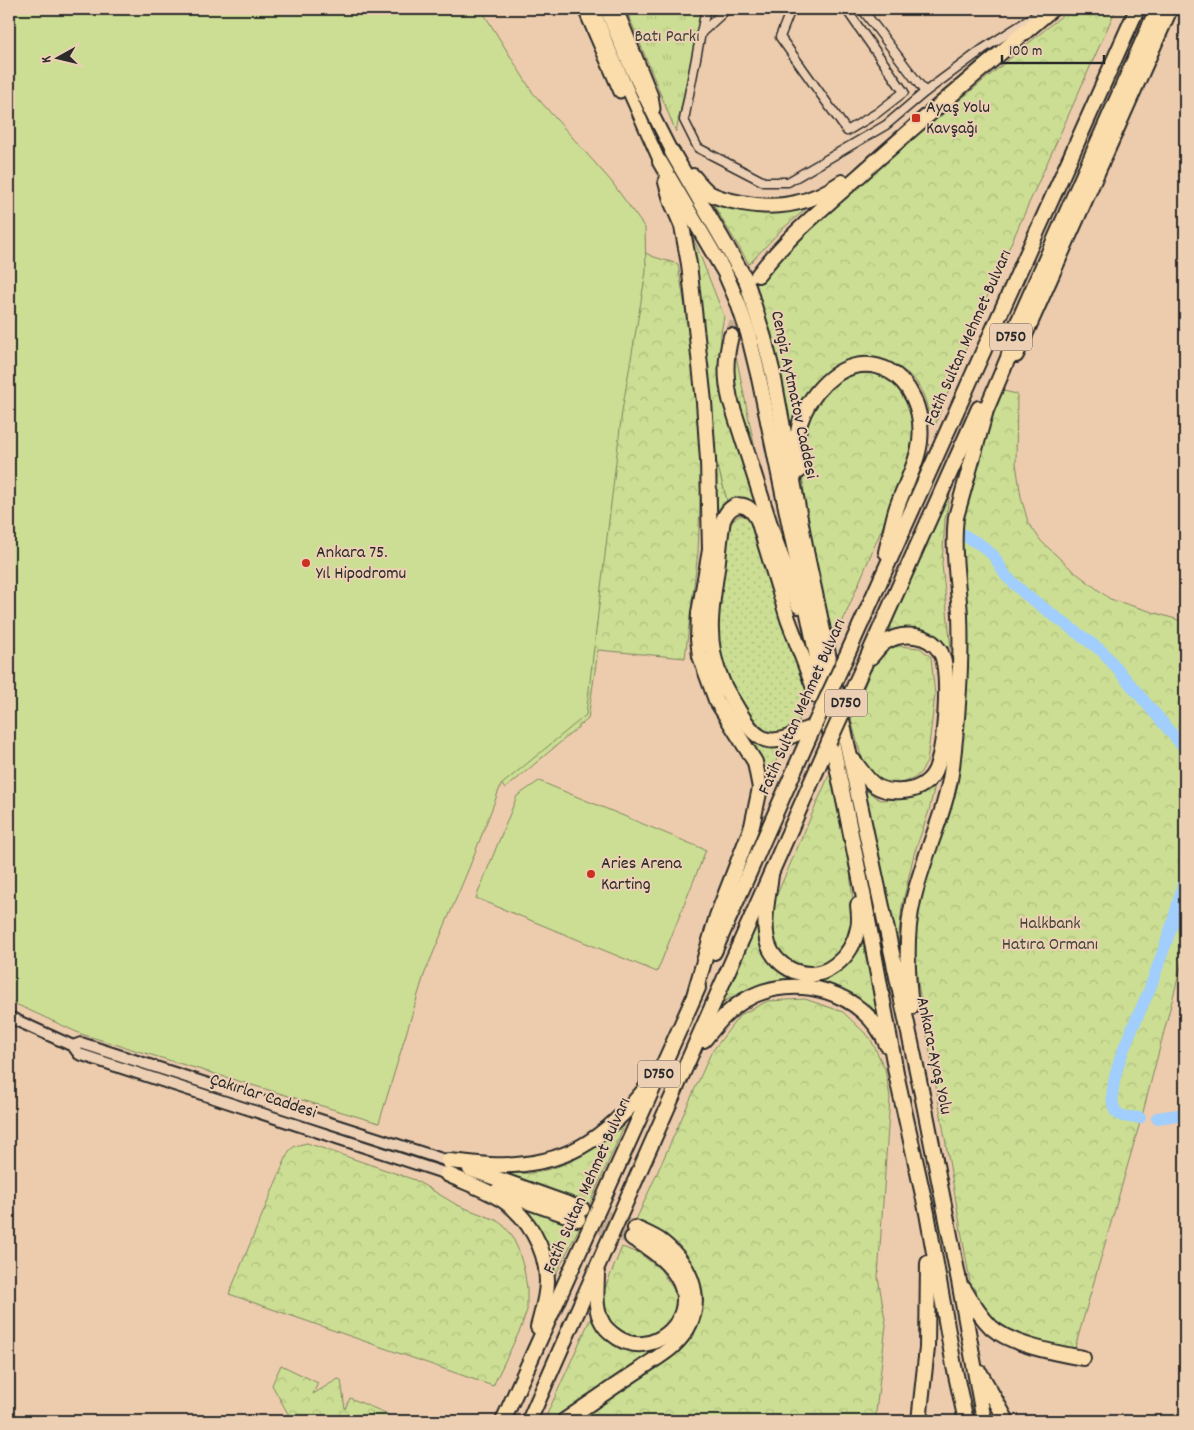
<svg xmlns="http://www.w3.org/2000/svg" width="1194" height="1430" font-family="Dekko,sans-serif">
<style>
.grass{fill:url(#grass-dots);stroke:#7c845f}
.forest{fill:url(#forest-crowns);stroke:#7c845f}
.park{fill:url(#park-tufts);stroke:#7c845f}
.pitch{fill:#ccde93;stroke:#7c845f}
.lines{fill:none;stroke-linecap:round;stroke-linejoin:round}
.river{stroke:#a1cefc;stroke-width:12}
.highway-tunnel{stroke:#c6ac93;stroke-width:14;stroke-dasharray:14 7;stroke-linecap:butt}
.street-casing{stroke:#2b2b2b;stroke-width:11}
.secondary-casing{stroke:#2b2b2b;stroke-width:14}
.primary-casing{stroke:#2b2b2b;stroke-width:15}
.highway-casing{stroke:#2b2b2b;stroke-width:18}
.street{stroke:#edd0b4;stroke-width:8}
.secondary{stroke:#edd0b4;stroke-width:10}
.primary{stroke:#faddab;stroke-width:11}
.highway{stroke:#faddab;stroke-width:14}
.highway-bridge-casing{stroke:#2b2b2b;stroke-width:18;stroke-linecap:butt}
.highway-bridge{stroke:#faddab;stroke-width:14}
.poi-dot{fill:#c8321e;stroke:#edd0b4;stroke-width:2}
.labels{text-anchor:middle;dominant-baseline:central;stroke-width:4;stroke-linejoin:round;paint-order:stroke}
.shield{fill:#edd0b4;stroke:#655c54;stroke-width:1}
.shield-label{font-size:16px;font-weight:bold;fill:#2b2b2b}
.park-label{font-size:18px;fill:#43463b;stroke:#edd0b4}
.poi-label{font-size:18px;fill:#2b2b2b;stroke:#edd0b4;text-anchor:start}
.street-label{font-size:18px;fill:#2b2b2b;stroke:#edd0b4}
</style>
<defs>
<pattern id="grass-dots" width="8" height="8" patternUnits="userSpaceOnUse" patternTransform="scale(1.25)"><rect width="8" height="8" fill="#ccde93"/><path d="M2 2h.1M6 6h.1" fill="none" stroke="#afbf7f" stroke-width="1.8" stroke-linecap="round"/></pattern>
<pattern id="forest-crowns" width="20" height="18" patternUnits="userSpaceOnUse" patternTransform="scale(1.25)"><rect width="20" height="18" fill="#ccde93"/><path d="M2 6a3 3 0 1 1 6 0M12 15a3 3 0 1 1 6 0" fill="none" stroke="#afbf7f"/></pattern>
<pattern id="park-tufts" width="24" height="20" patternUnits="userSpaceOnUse" patternTransform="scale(1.25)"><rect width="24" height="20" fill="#ccde93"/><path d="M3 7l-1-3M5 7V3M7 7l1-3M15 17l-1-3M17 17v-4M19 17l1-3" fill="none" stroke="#afbf7f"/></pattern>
</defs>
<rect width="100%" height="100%" fill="#edccad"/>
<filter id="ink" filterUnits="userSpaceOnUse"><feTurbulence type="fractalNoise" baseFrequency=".02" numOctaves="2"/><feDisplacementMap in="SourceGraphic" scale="10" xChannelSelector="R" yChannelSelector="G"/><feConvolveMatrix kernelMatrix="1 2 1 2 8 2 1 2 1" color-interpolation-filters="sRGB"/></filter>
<g filter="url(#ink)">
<!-- grass -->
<g class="grass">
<path d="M710 437 728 504C715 519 719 536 716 554 709 594 702 631 714 671 718 686 728 699 735 712 749 737 753 746 784 745L764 785C762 740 715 706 706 659 702 640 700 619 704 599 707 583 712 567 713 551 715 513 711 474 710 437Z"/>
<path d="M738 516C747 515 750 518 755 525L812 697 793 731 782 736 763 734 750 723 721 669 713 622 728 527 733 520Z"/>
</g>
<!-- forest -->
<g class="forest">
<path d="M1070 9H1116L987 297 935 425 930 422C928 409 925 394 917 383 897 356 851 351 827 373 809 389 802 407 793 428L787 430 773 347 756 283 804 229Z"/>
<polygon points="813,203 781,230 749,264 713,204 748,209"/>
<path d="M692 235 724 316 721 333 720 365 759 506C748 500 741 498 728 504L710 437Z"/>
<polygon points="621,241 654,257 678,264 693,357 701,477 698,552 685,658 598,650 588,719 505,789 469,736"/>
<polygon points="733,341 763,488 734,391 731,365"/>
<path d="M870 373C875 374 881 375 885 377 901 383 913 405 915 421 917 435 912 451 909 464L834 642 808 530 802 474V433L813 406 837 381 854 374Z"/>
<path d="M1003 391 1017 394 1016 463 1021 497 1028 522 1041 541 1071 569 1110 599 1185 622V951L1143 1112 1074 1351C1036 1341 996 1335 975 1298 971 1292 970 1283 969 1276L917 978 914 927 920 896 950 797 960 528 984 438Z"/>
<polygon points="952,483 945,520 942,564 951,649 933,636 897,631 884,635"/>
<polygon points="898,646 920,648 931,657 935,695 927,762 920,773 913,779 891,786 879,781 865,770 851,720 875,660 885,650"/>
<polygon points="938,771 929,811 914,854 902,906 898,943 864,789 880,800 905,799 920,793"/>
<polygon points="830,773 850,871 854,913 848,942 830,962 818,967 800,965 788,960 777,950 771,924 775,899"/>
<path d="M760 925C771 968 775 981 822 976L861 933 876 1009 870 1011 852 996 772 985 737 994 718 1005 752 928Z"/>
<polygon points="805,999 843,1012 870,1038 885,1069 890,1097 878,1277 886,1325 875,1421 575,1421 668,1358 694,1336 704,1299 696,1271 669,1237 636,1220 711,1053 740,1015 768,1001"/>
<path d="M625 1124 589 1205 499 1173C509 1173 520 1174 530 1173 568 1168 597 1149 625 1124Z"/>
<polygon points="307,1143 415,1180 457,1205 496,1220 504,1226 511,1234 518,1249 524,1269 527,1288 527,1310 520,1330 493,1386 229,1294 289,1151 295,1146"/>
<polygon points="511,1203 579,1228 550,1286 548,1263"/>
<polygon points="622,1247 639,1253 660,1269 676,1293 677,1309 669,1326 658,1334 643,1339 616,1333 604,1315 603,1293"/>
<path d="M592 1315C595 1321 596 1328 601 1333 617 1353 638 1352 660 1348L557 1421H544Z"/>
<polygon points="281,1365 318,1383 313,1394 338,1379 341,1380 345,1409 350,1398 388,1414 385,1421 292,1421 272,1385"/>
</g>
<!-- park -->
<polygon class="park" points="626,9 701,9 676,132"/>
<!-- pitch -->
<g class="pitch">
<polygon points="9,9 481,9 533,93 611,181 645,228 646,272 622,411 586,715 501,785 469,868 424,975 379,1123 81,1034 9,1001"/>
<polygon points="539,781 706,850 657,972 476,898 517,796"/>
</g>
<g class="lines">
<!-- river -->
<g class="river">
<polyline points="960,533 981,545 994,556 1006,576 1025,594 1103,652 1185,749"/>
<path d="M1140 1118C1131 1117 1117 1118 1114 1108 1105 1080 1137 1019 1148 993 1155 976 1160 959 1166 943 1174 921 1179 899 1185 877"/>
<polyline points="1157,1118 1185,1114"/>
</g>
<!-- highway-tunnel -->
<g class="highway-tunnel">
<polyline points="731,336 746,298 758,275"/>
<polyline points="586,1210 635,1228"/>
<polyline points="578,1219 632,1238"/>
</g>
<!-- street casing -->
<g class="street-casing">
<g id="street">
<polyline points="727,9 701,33 684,120 698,148 764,182 788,182 886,125 925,92 983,49 1038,14"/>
<polyline points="791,9 780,37 847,131 877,113 904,92 846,9"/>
<polyline points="862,9 925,92"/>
<polyline points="701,33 706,9"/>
<polyline points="1184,1421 1185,1419"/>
</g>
</g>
<!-- secondary casing -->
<g class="secondary-casing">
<g id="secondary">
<polyline points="9,1017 73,1046"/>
<polyline points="447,1174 79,1054 73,1046 81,1043 448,1161"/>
</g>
</g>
<!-- primary casing -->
<g class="primary-casing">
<g id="primary">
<polyline points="584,9 620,92"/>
<polyline points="594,9 608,45 660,162"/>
<path d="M606 9C624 58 648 105 672 152"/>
<polyline points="617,9 652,96 654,109"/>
</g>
</g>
<!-- highway casing -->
<g class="highway-casing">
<g id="highway">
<polyline points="672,152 746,280 764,338 773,374 807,556 922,1094 959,1281 984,1421"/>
<polyline points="660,162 725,273 738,303 748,333 759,378 816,652 828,722 863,893 897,1078 927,1213 954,1366 966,1421"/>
<path d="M693 176C698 182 703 188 709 193 719 199 731 201 742 203 779 210 811 204 842 182"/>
<polyline points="666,182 672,203 682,226 689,264 704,402 708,460 710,550 699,613 698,639 700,656 716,700 755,762 760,788 752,826 717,916 694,996"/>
<path d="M758 275C787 237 823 208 859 176 922 119 988 64 1052 9"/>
<polyline points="1015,329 1157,9"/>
<path d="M731 336C725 358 725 378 730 399L774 537 799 606"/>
<polyline points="1016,355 1170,9"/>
<path d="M799 471C797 459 796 445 798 433 800 417 807 404 817 392 863 335 927 375 920 442 917 465 904 486 897 507 892 522 890 537 886 552"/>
<polyline points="846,657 1137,9"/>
<polyline points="864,665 979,408"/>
<path d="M814 726C773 745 761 751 737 708 732 699 726 691 722 681 705 643 711 609 717 569 719 553 720 536 723 520 732 500 748 501 758 520L788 619 817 696"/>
<path d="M854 761C869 781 875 793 902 791 914 791 928 784 934 773 945 756 951 671 941 653 930 633 902 631 884 643 879 646 875 653 871 657"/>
<path d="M771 875C768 897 762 922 768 944 772 956 782 966 794 971 825 983 852 957 858 928 860 921 859 913 858 905"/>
<polyline points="714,952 814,726"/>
<path d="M911 1007C907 972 905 935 913 901 923 855 946 814 952 767 958 716 962 666 960 615 958 582 952 550 956 517L986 410 1008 358 1018 322"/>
<path d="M704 1040C716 1025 728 1010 745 1000 794 971 865 991 887 1045"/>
<path d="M448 1161C462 1162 476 1164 490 1165 564 1169 606 1139 650 1083"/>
<polyline points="470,1169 582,1209"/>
<path d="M447 1174C464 1182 483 1188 499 1198 527 1214 547 1249 547 1281 547 1297 542 1312 538 1327"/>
<polyline points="497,1191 578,1219"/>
<path d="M597 1273C597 1289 594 1308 602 1322 605 1329 612 1334 618 1338 646 1356 684 1332 684 1300 684 1272 653 1250 632 1238"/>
<path d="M964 1289C972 1303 980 1316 991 1327 1011 1345 1056 1353 1083 1358"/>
<polyline points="980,1373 1007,1421"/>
<polyline points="503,1421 698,988"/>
<polyline points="529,1421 829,742"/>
<path d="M564 1421C589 1404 613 1387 639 1370 650 1362 663 1355 673 1346 709 1312 697 1270 662 1242 654 1236 643 1232 635 1228"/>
<polyline points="919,1421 927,1348 928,1263"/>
</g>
</g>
<!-- street -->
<use href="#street" class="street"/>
<!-- secondary -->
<use href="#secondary" class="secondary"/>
<!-- primary -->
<use href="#primary" class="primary"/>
<!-- highway -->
<use href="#highway" class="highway"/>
<!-- highway-bridge casing -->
<g class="highway-bridge-casing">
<g id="highway-bridge">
<polyline points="814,726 846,657"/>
<polyline points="829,742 864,665"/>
</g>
</g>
<!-- highway-bridge -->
<use href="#highway-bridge" class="highway-bridge"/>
</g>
</g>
<!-- markers -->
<g class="poi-dot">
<rect x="911" y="113" width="10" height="10" rx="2.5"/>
<circle cx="306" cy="563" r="5"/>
<circle cx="591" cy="874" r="5"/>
</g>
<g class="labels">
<!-- shield labels -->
<g class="shield">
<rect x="990" y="323.5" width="42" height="27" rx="4"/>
<rect x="825" y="689.5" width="42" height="27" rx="4"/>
<rect x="638" y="1060.5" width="42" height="27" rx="4"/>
</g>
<g class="shield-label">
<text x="1011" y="337">D750</text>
<text x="846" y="703">D750</text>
<text x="659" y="1074">D750</text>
</g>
<!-- park labels -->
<g class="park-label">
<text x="667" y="37">Batı Parkı</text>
<text x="1050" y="924">Halkbank<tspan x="1050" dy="21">Hatıra Ormanı</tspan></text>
</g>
<!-- poi labels -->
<g class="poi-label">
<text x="926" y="108">Ayaş Yolu<tspan x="926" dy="21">Kavşağı</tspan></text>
<text x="316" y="553">Ankara 75.<tspan x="316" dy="21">Yıl Hipodromu</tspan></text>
<text x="601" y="864">Aries Arena<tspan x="601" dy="21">Karting</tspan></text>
</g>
<!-- street labels -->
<g class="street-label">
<text transform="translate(969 338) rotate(-66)">Fatih Sultan Mehmet Bulvarı</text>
<text transform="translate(793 395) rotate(78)">Cengiz Aytmatov Caddesi</text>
<text transform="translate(803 707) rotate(-66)">Fatih Sultan Mehmet Bulvarı</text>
<text transform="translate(933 1056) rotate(78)">Ankara-Ayaş Yolu</text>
<text transform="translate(263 1097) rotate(18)">Çakırlar Caddesi</text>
<text transform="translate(588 1186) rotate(-66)">Fatih Sultan Mehmet Bulvarı</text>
</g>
</g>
<!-- margin -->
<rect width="1194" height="1430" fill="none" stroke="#edd0b4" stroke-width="30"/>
<rect x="15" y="15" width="1164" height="1400" fill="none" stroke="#2b2b2b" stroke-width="2" filter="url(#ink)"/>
<!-- north arrow -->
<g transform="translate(58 58) rotate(262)" stroke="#edd0b4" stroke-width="4" paint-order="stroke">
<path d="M0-4L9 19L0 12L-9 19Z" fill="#2b2b2b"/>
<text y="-8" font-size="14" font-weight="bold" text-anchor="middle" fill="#2b2b2b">K</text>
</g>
<!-- scale -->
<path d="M1002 55v8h102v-8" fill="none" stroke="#2b2b2b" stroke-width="2.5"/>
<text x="1009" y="55" font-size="15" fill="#2b2b2b" stroke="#edd0b4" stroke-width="4" paint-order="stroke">100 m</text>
</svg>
